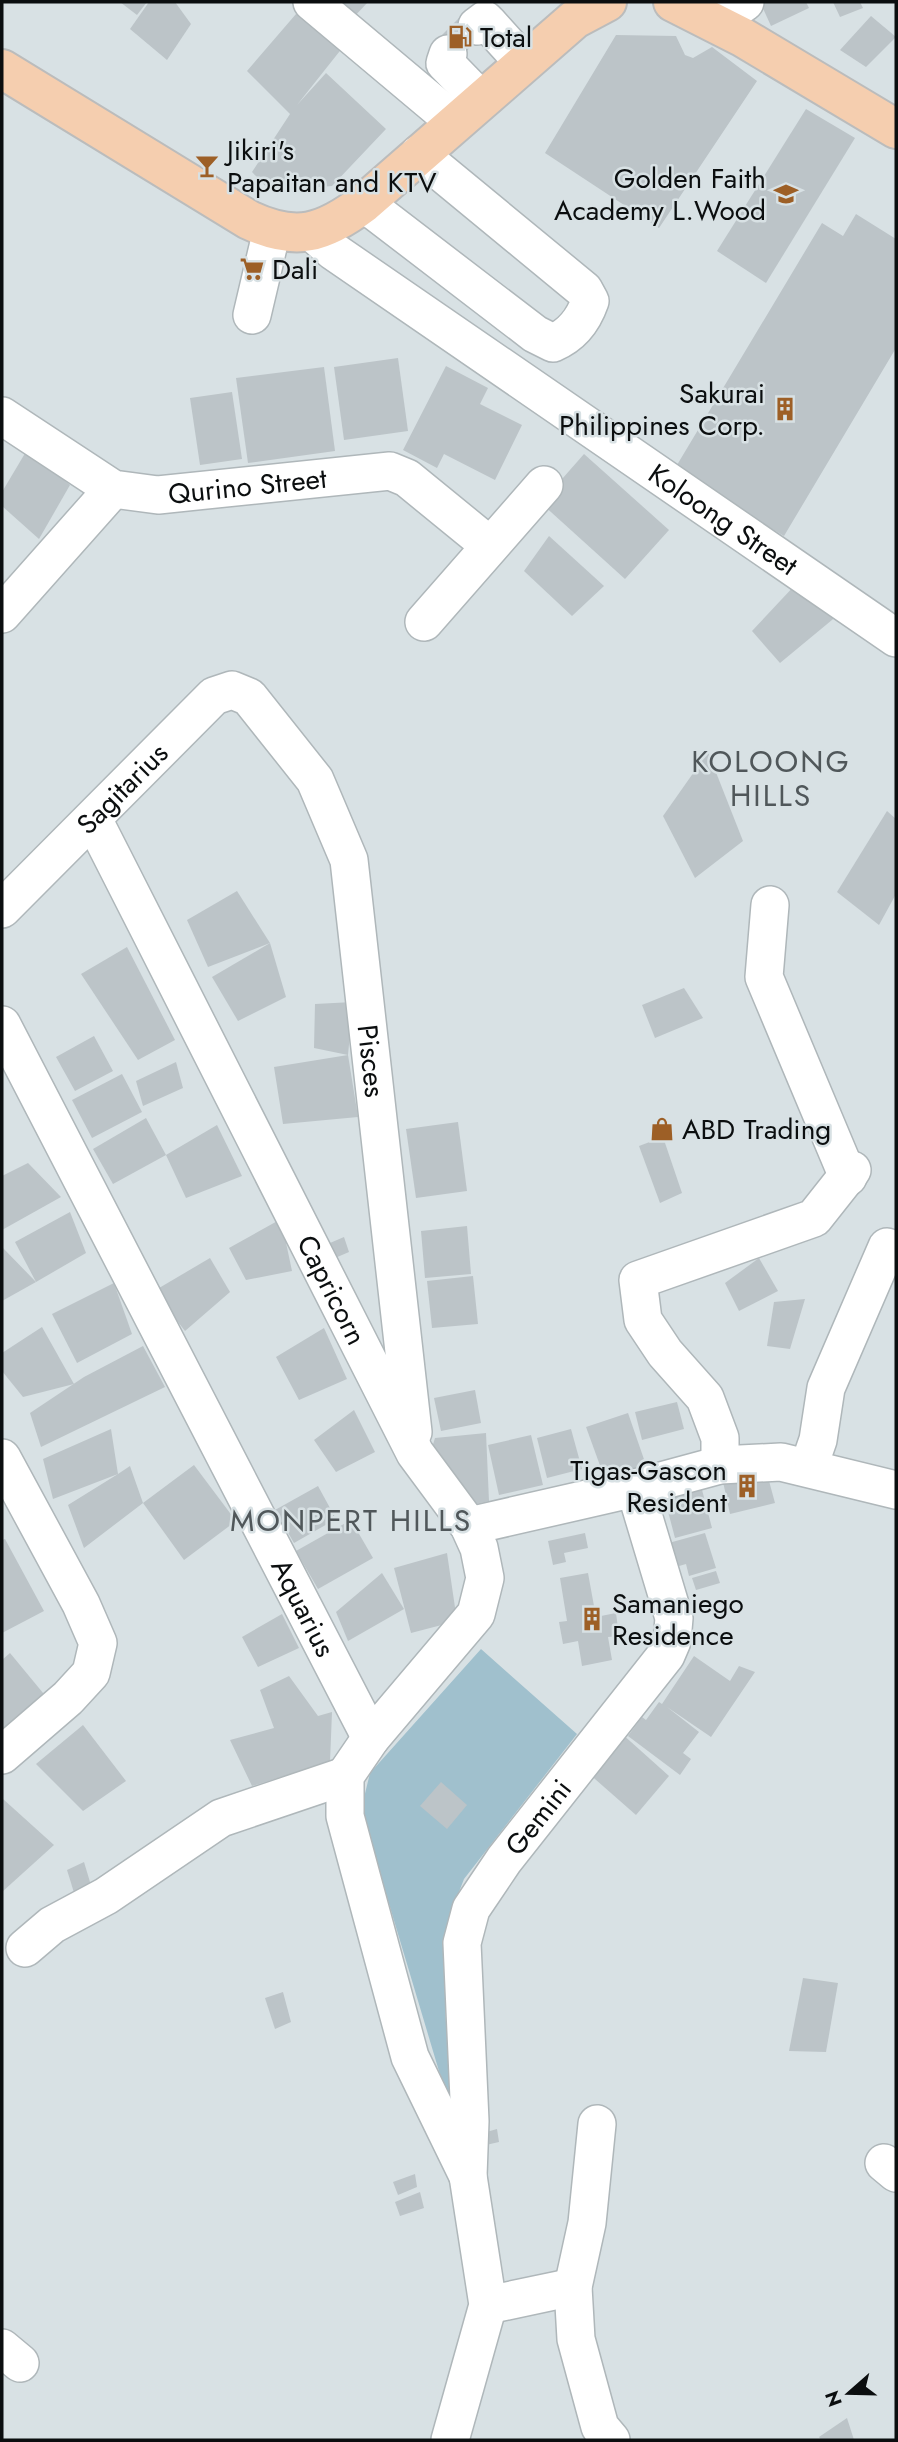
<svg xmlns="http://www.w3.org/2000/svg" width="898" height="2442" font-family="Jost,sans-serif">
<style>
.green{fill:#a0c0cd}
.building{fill:#bcc4c8}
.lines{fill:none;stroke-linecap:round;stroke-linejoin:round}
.minor-casing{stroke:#afb7ba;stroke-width:40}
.major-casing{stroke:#bbbcbc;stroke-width:42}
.minor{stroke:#fff;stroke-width:37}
.major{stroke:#f5ceaf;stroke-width:38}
.labels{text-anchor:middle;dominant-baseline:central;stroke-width:5;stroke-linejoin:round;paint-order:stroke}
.poi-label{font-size:28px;fill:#0b0e0f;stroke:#d8e1e4;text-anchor:start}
.street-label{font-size:28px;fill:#0b0e0f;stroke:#d8e1e4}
.neighbourhood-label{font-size:30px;letter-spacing:2px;fill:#50575a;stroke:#d8e1e4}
</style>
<rect width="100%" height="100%" fill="#d8e1e4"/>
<!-- green -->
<path class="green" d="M481 1649 577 1734 464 1879C432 1953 449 2039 453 2118L361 1810 370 1773Z"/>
<!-- building -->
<g class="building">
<polygon points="120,2 147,2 137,15"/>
<polygon points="149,2 175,2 191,24 167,60 130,29"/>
<polygon points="334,2 368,2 352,19"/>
<polygon points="760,2 806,2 809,8 771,26"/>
<polygon points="833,2 860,2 863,8 840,17"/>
<polygon points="464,13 484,33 456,62 436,41"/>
<polygon points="296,14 347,42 297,105 326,73 386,129 332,186 270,191 252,172 290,114 247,71"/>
<polygon points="871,16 896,37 866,67 840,50"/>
<polygon points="616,35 676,36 685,55 693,58 712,47 757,81 659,228 545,153"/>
<polygon points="806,109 855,138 766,283 717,251"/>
<polygon points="856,214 896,239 896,348 784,536 674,470 822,223 843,236"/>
<polygon points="398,358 408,431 344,440 334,367"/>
<polygon points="446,366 488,388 480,404 522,425 495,480 444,454 437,468 403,450"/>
<polygon points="324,367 335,451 248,463 236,378"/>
<polygon points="232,392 242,459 200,465 190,398"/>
<polygon points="27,450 70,485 39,539 2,506 2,492"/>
<polygon points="584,454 669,530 625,579 541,503"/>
<polygon points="549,536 604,586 572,616 524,571"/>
<polygon points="796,584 838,615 780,663 752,631"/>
<polygon points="708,752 743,841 695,878 663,816"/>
<polygon points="887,811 896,819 896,894 879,925 837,892"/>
<polygon points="237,891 270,943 208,967 187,920"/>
<polygon points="270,943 286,997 238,1021 212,977"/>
<polygon points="127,947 175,1040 138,1060 81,974"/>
<polygon points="684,988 703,1018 655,1038 642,1005"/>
<polygon points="353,1002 348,1055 358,1117 283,1124 274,1067 348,1055 314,1048 315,1004"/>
<polygon points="94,1036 113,1071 75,1091 56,1057"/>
<polygon points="176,1062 183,1088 143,1106 136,1081"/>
<polygon points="122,1074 142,1112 92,1138 72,1100"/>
<polygon points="146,1118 166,1155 113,1184 93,1149"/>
<polygon points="458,1122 467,1191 416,1198 406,1129"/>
<polygon points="217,1125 242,1176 186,1198 166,1155"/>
<polygon points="663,1137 682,1193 660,1203 639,1146"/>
<polygon points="28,1163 61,1197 2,1230 2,1176"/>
<polygon points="70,1212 86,1253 36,1282 15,1242"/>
<polygon points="281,1219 292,1271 246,1280 229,1248"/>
<polygon points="467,1226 471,1274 425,1278 421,1231"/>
<polygon points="344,1237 349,1252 335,1258 330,1243"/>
<polygon points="2,1247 36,1282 2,1301"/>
<polygon points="210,1258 230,1292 185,1331 154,1291"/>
<polygon points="759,1258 778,1291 739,1311 725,1283"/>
<polygon points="473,1276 478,1324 432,1328 427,1281"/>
<polygon points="114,1283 132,1334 77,1363 52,1314"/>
<polygon points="805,1299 790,1349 767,1346 774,1302"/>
<polygon points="42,1327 74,1384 23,1397 2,1371 2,1353"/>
<polygon points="324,1328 347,1379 299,1400 276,1357"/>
<polygon points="143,1346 165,1387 41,1447 30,1413 84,1377"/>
<polygon points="475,1390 481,1423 441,1431 434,1398"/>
<polygon points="677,1402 684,1429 642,1440 635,1412"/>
<polygon points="354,1410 375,1452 336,1472 314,1440"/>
<polygon points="628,1413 647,1468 606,1482 586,1427"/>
<polygon points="111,1429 118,1474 130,1466 143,1503 84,1548 68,1505 118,1474 53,1499 43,1459"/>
<polygon points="571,1429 582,1469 547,1478 537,1438"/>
<polygon points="486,1433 489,1501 457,1508 430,1454 435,1438"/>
<polygon points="531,1435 543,1485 499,1495 488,1445"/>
<polygon points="194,1465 236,1521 184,1560 143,1503"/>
<polygon points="765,1466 775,1503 730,1514 720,1468"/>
<polygon points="318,1486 336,1519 294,1543 275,1510"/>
<polygon points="701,1486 712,1528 675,1538 664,1496"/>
<polygon points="351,1520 373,1558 318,1589 296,1551"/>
<polygon points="585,1533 588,1548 564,1553 566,1562 553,1565 548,1541"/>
<polygon points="705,1533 716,1568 689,1576 686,1564 672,1568 665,1544"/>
<polygon points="5,1539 44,1611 2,1633 2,1540"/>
<polygon points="447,1553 457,1621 411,1633 394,1568"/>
<polygon points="716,1571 720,1583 696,1590 692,1578"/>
<polygon points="382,1573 404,1609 348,1641 336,1612"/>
<polygon points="588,1573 596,1617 616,1613 619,1636 608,1637 612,1660 582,1666 578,1641 563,1644 559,1622 567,1621 560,1578"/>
<polygon points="282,1614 299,1648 258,1667 242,1637"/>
<polygon points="10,1653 48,1699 6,1734 2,1729 2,1660"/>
<polygon points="694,1656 730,1681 739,1666 755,1672 711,1737 667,1707 699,1732 683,1753 691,1759 680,1775 628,1736 642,1717 646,1720 659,1702 662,1704"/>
<polygon points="289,1676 318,1716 332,1712 330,1762 252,1786 230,1740 274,1728 260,1690"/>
<polygon points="83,1725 126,1781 83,1811 36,1764"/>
<polygon points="621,1733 669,1776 636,1815 587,1772"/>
<polygon points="441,1782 467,1805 447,1829 420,1806"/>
<polygon points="3,1799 54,1845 2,1892 2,1800"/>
<polygon points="84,1862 93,1892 76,1899 67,1870"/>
<polygon points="803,1978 838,1983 826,2052 789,2051"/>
<polygon points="283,1992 291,2022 275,2029 265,1998"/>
<polygon points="497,2129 499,2142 486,2145 483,2133"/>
<polygon points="415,2174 417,2187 398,2195 393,2182"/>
<polygon points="420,2192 424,2208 400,2216 395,2202"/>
<polygon points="847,2418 854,2440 821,2440 819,2437"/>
</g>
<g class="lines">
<!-- minor casing -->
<g class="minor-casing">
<g id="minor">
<polyline points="312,2 455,122"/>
<polyline points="716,22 745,2"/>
<polyline points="477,26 485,20 488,23 524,63"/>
<polyline points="448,54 445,63 481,100"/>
<path d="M364 203 535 334 553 343C572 335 583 321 590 301L584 290 419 154"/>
<path id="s1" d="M312 232 333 251 896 638"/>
<polyline points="252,315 272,230"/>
<path id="s2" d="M2 416 113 489 158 495 390 471 407 478 489 545"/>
<polyline points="2,614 113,489"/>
<polyline points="424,622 544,485"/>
<path id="s3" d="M93 819 415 1453 469 1526 479 1548 485 1578 476 1614 371 1738 345 1776V1816L410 2057 468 2176"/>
<polyline points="770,905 764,977 848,1177"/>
<path id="s4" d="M2 909 214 696 232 690 249 697 315 780 349 860 413 1432"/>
<path id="s5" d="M2 1025 371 1738"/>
<polyline points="2,1458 81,1604 98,1643 91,1673 68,1698 2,1755"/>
<polyline points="720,1465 720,1438 705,1398 665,1353 643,1320 638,1280 814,1218 852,1170"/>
<polyline points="809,1466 818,1440 826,1388 887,1247"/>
<polyline points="469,1526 635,1488 720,1465 781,1462 896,1490"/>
<polyline points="25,1948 52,1925 106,1896 221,1818 345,1776"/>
<polyline points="597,2124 587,2223 573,2287 576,2339 600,2427 611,2440"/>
<polyline points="884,2163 896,2173"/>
<polyline points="488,2305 573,2287"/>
<polyline points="2,2348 20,2363"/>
<path id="s6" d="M450 2440 488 2305 468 2176 470 2121 462 1943 471 1909 504 1860 666 1655 672 1641 674 1618 635 1488"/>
</g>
</g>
<!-- major casing -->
<g class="major-casing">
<g id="major">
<polyline points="673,2 742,37 896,129"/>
<path d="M2 69 249 220C296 242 323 234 364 203L575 19 607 2"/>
</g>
</g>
<!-- minor -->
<use href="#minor" class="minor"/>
<!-- major -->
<use href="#major" class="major"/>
</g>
<!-- icons -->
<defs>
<g id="fuel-bare" transform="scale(1.89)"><path d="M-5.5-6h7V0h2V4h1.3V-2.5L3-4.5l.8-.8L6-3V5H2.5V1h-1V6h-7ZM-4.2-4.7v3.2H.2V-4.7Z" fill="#9d5f26" stroke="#d8e1e4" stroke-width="2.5" paint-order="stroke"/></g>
<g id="bar-bare" transform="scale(1.89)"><path d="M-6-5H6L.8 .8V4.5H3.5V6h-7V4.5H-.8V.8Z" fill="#9d5f26" stroke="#d8e1e4" stroke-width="2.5" paint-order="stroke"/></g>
<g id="school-bare" transform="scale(1.89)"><path d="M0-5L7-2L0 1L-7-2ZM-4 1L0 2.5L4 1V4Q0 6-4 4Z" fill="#9d5f26" stroke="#d8e1e4" stroke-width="2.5" paint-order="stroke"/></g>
<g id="supermarket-bare" transform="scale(1.89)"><path d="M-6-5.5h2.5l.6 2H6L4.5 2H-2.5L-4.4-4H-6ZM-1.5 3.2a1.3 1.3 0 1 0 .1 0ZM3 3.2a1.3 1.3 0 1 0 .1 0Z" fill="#9d5f26" stroke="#d8e1e4" stroke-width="2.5" paint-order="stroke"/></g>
<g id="building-bare" transform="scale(1.89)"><path d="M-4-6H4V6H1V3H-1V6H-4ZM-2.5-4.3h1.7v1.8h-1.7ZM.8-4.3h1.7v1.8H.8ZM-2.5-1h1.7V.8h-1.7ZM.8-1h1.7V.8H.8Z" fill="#9d5f26" stroke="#d8e1e4" stroke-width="2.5" paint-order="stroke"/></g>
<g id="shop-bare" transform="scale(1.89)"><path d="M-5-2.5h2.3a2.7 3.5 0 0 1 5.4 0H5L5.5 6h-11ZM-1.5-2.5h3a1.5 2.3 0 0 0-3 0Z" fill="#9d5f26" stroke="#d8e1e4" stroke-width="2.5" paint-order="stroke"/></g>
</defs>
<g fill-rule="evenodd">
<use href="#fuel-bare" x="460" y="37"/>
<use href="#bar-bare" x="207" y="166"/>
<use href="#school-bare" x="786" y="194"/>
<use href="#supermarket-bare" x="252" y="269"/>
<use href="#building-bare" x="785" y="409"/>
<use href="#shop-bare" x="662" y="1129"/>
<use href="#building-bare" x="747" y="1486"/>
<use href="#building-bare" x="592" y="1619"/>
</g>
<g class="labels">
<!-- poi labels -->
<g class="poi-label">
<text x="480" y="37">Total</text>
<text x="227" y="150">Jikiri's<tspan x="227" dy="32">Papaitan and KTV</tspan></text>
<text x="766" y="178" text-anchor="end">Golden Faith<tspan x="766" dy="32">Academy L.Wood</tspan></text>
<text x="272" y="269">Dali</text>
<text x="765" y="393" text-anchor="end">Sakurai<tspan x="765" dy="32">Philippines Corp.</tspan></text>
<text x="682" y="1129">ABD Trading</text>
<text x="727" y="1470" text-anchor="end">Tigas-Gascon<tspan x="727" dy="32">Resident</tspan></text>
<text x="612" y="1603">Samaniego<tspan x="612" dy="32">Residence</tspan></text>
</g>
<!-- street labels -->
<g class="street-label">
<text stroke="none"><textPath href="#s2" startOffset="268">Qurino Street</textPath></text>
<text stroke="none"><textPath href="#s1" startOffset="502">Koloong Street</textPath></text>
<text stroke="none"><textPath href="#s4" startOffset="170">Sagitarius</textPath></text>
<text stroke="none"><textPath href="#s4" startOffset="733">Pisces</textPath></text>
<text stroke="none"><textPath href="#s3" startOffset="528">Capricorn</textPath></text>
<text stroke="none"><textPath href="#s5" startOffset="656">Aquarius</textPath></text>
<text stroke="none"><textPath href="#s6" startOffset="653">Gemini</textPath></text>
</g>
<!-- neighbourhood labels -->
<g class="neighbourhood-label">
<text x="771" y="761">KOLOONG<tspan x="771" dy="34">HILLS</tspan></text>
<text x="351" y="1520">MONPERT HILLS</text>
</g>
</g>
<!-- border -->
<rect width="898" height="2442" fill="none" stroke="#0b0e0f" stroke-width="7"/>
<!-- north arrow -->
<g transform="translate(849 2393) rotate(250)" stroke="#d8e1e4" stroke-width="5" paint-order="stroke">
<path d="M0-5L12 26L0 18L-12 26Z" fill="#0b0e0f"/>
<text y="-10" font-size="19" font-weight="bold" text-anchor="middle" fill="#0b0e0f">N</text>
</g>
</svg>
